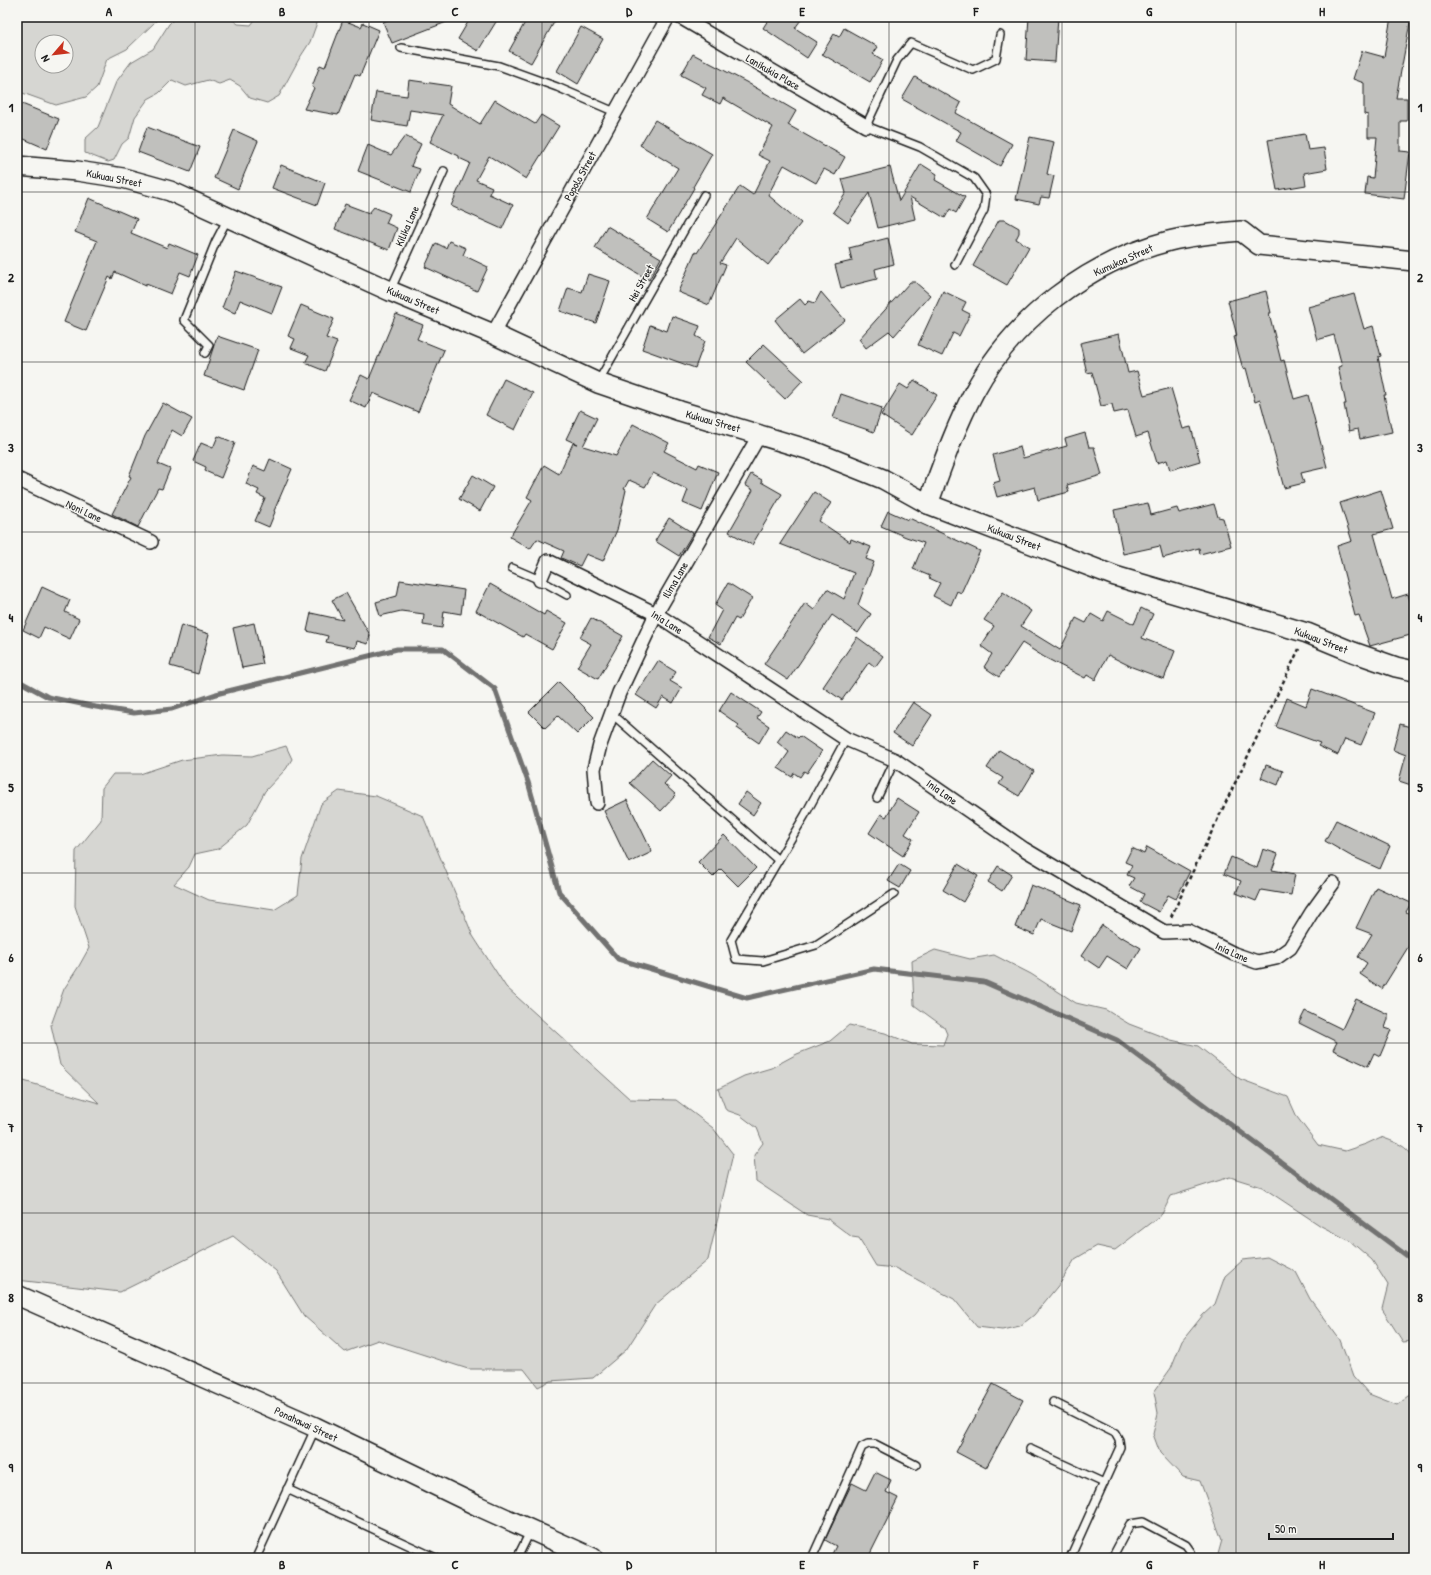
<svg xmlns="http://www.w3.org/2000/svg" width="1431" height="1575" font-family="'Patrick Hand',sans-serif">
<style>
.green{fill:#d6d6d2;stroke:#797977;fill-rule:evenodd}
.lines{fill:none;stroke-linecap:round;stroke-linejoin:round}
.stream{stroke:#727271;stroke-width:5}
.building{fill:#c0c0bd;stroke:#1c1c1c}
.lane-casing{stroke:#1c1c1c;stroke-width:10}
.street-casing{stroke:#1c1c1c;stroke-width:16}
.secondary-casing{stroke:#1c1c1c;stroke-width:22}
.path{stroke:#1c1c1c;stroke-width:2.5;stroke-dasharray:4 3;stroke-linecap:butt}
.lane{stroke:#f6f6f2;stroke-width:7}
.street{stroke:#f6f6f2;stroke-width:13}
.secondary{stroke:#f6f6f2;stroke-width:19}
.grid{fill:none;stroke:#1c1c1c;stroke-width:1;stroke-opacity:0.55}
.labels{text-anchor:middle;dominant-baseline:central;stroke-width:3;stroke-linejoin:round;paint-order:stroke}
.street-label{font-size:11px;fill:#1c1c1c;stroke:#f6f6f2}
.neatline{fill:none;stroke:#1c1c1c;stroke-width:1.5}
.grid-label{font-size:13px;text-anchor:middle;font-weight:bold;fill:#1c1c1c}
</style>
<rect width="100%" height="100%" fill="#f6f6f2"/>
<filter id="ink" filterUnits="userSpaceOnUse"><feTurbulence type="fractalNoise" baseFrequency=".025" numOctaves="2"/><feDisplacementMap in="SourceGraphic" scale="8" xChannelSelector="R" yChannelSelector="G"/><feConvolveMatrix kernelMatrix="1 2 1 2 8 2 1 2 1" color-interpolation-filters="sRGB"/></filter>
<g filter="url(#ink)">
<!-- green -->
<g class="green">
<path d="M17 17H158L155 22 127 49 107 59 97 87 86 97 56 105 17 91ZM42 42H66V66H42Z"/>
<polygon points="176,17 229,17 238,24 251,25 257,17 322,17 318,20 310,42 299,59 279,96 267,103 250,98 240,86 230,80 219,84 208,80 186,86 172,80 159,93 148,99 135,117 129,138 122,144 114,160 108,162 85,153 85,139 98,127 116,82 131,62 153,49 169,24"/>
<polygon points="286,746 292,759 286,769 265,791 247,825 218,849 195,854 189,867 174,884 209,900 274,910 298,895 302,859 321,804 339,791 376,796 423,816 473,936 506,987 630,1099 676,1100 713,1128 733,1154 708,1260 655,1305 626,1350 593,1378 550,1381 538,1387 524,1369 468,1369 378,1340 345,1352 304,1316 276,1271 233,1236 120,1292 17,1280 17,1079 99,1103 60,1065 51,1025 64,989 79,966 89,948 75,906 76,851 101,820 102,788 113,774 140,774 182,760 223,755 252,756"/>
<path d="M935 950 970 959 994 955 1031 974 1076 1003 1106 1010 1129 1024 1171 1040 1198 1046 1240 1079 1288 1097 1297 1117 1318 1145 1345 1151 1366 1144 1381 1137C1394 1142 1408 1145 1414 1160V1341L1403 1342 1382 1309 1388 1285 1372 1260 1350 1241 1321 1226 1262 1187 1230 1177 1171 1196 1162 1214 1115 1250 1097 1246 1075 1259 1061 1282 1034 1315 1020 1326 1002 1330 977 1327 954 1299 895 1268 876 1266 859 1238 852 1237 828 1219 807 1215 756 1181 754 1155 763 1143 757 1128 740 1115 726 1110 718 1089 744 1076 771 1068 797 1054 830 1041 849 1025 885 1033 912 1044 943 1045 947 1034 944 1027 914 1005 912 961Z"/>
<polygon points="1267,1257 1296,1272 1310,1299 1340,1340 1353,1376 1369,1394 1397,1405 1409,1396 1414,1395 1414,1558 1217,1558 1222,1540 1200,1481 1183,1477 1160,1453 1153,1434 1158,1413 1154,1392 1171,1368 1182,1341 1203,1315 1215,1304 1225,1276 1243,1260"/>
</g>
<g class="lines">
<!-- stream -->
<polyline class="stream" points="17,680 48,697 96,707 134,713 172,709 216,694 397,649 443,649 495,689 528,782 559,892 618,959 747,998 874,969 984,982 1117,1040 1414,1261"/>
</g>
<!-- building -->
<g class="building">
<polygon points="395,17 457,17 457,18 392,43 383,22"/>
<polygon points="471,17 499,17 478,51 458,39"/>
<polygon points="528,17 557,17 531,63 509,51"/>
<polygon points="770,17 803,17 795,28 817,42 807,58 763,28"/>
<polygon points="1029,17 1058,17 1055,62 1026,60"/>
<polygon points="1391,17 1411,17 1396,98 1407,98 1407,121 1400,121 1400,151 1410,152 1404,199 1365,194 1367,177 1373,178 1377,137 1368,137 1368,115 1364,114 1364,83 1353,79 1362,51 1384,57"/>
<polygon points="343,20 361,27 363,23 379,30 360,76 355,74 338,115 304,109 314,88 312,87 320,65 325,67"/>
<polygon points="581,27 603,39 578,84 557,71"/>
<polygon points="844,28 878,47 873,54 883,60 870,82 822,54 834,34 839,37"/>
<polygon points="693,54 746,82 796,111 788,125 845,157 835,175 824,169 816,183 784,165 768,195 801,223 768,265 736,238 720,263 726,265 709,305 678,292 695,252 697,253 740,186 753,195 770,161 758,155 773,127 723,98 720,104 702,95 706,88 681,75"/>
<polygon points="915,77 961,103 956,113 1012,144 1000,166 956,141 961,132 902,99"/>
<polygon points="409,80 451,86 448,104 480,124 495,100 535,124 541,115 559,126 526,179 489,156 476,180 492,187 489,194 513,205 502,229 451,206 470,163 459,158 459,156 430,142 443,115 410,110 407,126 371,120 376,92 407,96"/>
<polygon points="17,102 59,119 47,149 17,136"/>
<polygon points="655,120 712,154 693,187 694,188 668,232 647,219 678,168 640,145"/>
<polygon points="147,127 200,147 190,172 138,152"/>
<polygon points="234,130 258,141 238,189 214,178"/>
<polygon points="1305,134 1308,150 1324,148 1327,169 1304,173 1306,185 1277,190 1268,140"/>
<polygon points="405,136 421,144 411,166 420,169 411,192 358,171 368,145 391,155"/>
<polygon points="1030,137 1054,142 1047,174 1054,176 1049,198 1041,197 1039,204 1016,199"/>
<polygon points="921,164 937,174 935,180 965,197 956,213 950,209 945,218 910,197 915,219 878,228 869,193 848,223 833,212 846,193 842,179 890,167 899,201"/>
<polygon points="281,165 325,183 317,205 272,188"/>
<polygon points="89,198 137,219 131,233 167,248 169,243 198,255 190,276 180,272 171,294 146,284 146,286 115,272 112,279 109,277 86,331 64,322 97,241 75,232"/>
<polygon points="345,204 369,213 374,207 390,214 386,223 397,228 389,250 335,229"/>
<polygon points="999,220 1005,220 1019,228 1019,233 1016,239 1029,247 1007,285 973,266"/>
<polygon points="607,226 661,258 649,280 595,248"/>
<polygon points="888,238 894,264 875,269 877,279 841,288 835,265 852,261 849,248"/>
<polygon points="449,241 466,248 463,255 488,267 477,291 425,267 436,243 446,248"/>
<polygon points="236,271 282,287 272,313 240,300 235,313 222,308"/>
<polygon points="588,274 610,281 596,323 560,311 568,288 582,292"/>
<polygon points="910,282 915,282 930,295 894,336 889,331 866,348 859,339"/>
<polygon points="943,291 966,302 962,310 970,314 959,336 953,333 942,356 918,345"/>
<polygon points="1266,291 1271,313 1269,313 1281,361 1284,360 1294,399 1308,395 1327,467 1301,473 1304,483 1284,488 1260,400 1255,402 1246,368 1243,369 1234,337 1237,336 1228,301"/>
<polygon points="821,292 845,320 802,354 775,320 800,299 805,305 809,301 815,303"/>
<polygon points="1354,294 1364,329 1373,326 1381,356 1378,357 1386,395 1384,395 1392,432 1360,439 1358,429 1349,431 1344,404 1346,404 1338,367 1342,366 1334,335 1317,340 1308,307"/>
<polygon points="301,305 334,319 326,338 337,342 325,371 305,363 309,355 291,348 295,339 288,336"/>
<polygon points="396,314 423,325 417,339 444,350 418,412 373,393 366,408 349,400 361,375 369,379"/>
<polygon points="672,316 700,326 696,336 705,341 695,368 642,349 650,325 667,331"/>
<polygon points="1119,334 1128,373 1137,371 1144,395 1171,388 1183,429 1191,427 1200,461 1170,470 1167,460 1157,463 1148,433 1136,437 1128,410 1114,413 1112,404 1101,406 1092,372 1087,373 1080,343"/>
<polygon points="217,336 258,350 244,390 204,376"/>
<polygon points="764,344 803,380 785,399 746,362"/>
<polygon points="504,379 533,393 515,430 486,415"/>
<polygon points="914,380 937,395 912,435 881,415 900,384 908,389"/>
<polygon points="841,394 882,408 874,432 833,418"/>
<polygon points="163,403 192,419 182,436 172,430 158,464 170,469 162,489 158,488 138,527 112,514 131,477 129,476 145,436"/>
<polygon points="580,410 597,418 583,446 616,456 633,424 669,443 664,451 697,468 699,464 718,472 702,511 683,503 688,490 653,473 645,487 629,480 624,489 626,490 617,530 603,561 586,554 580,566 561,558 564,551 537,539 530,549 510,537 532,500 527,497 544,465 559,474 573,443 577,444 566,439"/>
<polygon points="1085,433 1089,447 1094,447 1102,475 1067,485 1069,492 1038,500 1035,487 997,497 993,483 1000,481 993,455 1020,447 1023,458 1067,446 1065,439"/>
<polygon points="218,436 235,443 221,478 205,471 206,467 193,461 201,443 213,448"/>
<polygon points="270,459 292,469 274,511 275,512 269,527 255,521 265,498 257,494 259,490 246,484 253,466 265,471"/>
<polygon points="751,474 762,480 761,482 782,494 752,545 729,532 753,490 745,485"/>
<polygon points="473,475 493,487 480,511 459,499"/>
<polygon points="1381,490 1393,529 1374,534 1392,599 1408,594 1414,614 1414,634 1370,646 1359,615 1355,616 1337,546 1352,541 1340,503"/>
<polygon points="814,492 831,503 819,521 850,542 851,539 871,547 866,559 874,562 858,605 871,614 858,633 832,615 788,680 764,664 805,603 814,610 827,589 844,599 854,573 780,544"/>
<polygon points="1148,503 1151,515 1177,508 1179,513 1214,504 1218,517 1223,518 1231,546 1200,554 1199,548 1163,558 1160,546 1123,554 1114,510"/>
<polygon points="888,511 908,520 909,518 980,551 961,593 957,591 951,605 933,596 940,583 929,578 930,576 913,569 924,543 906,537 881,526"/>
<polygon points="669,518 693,533 679,556 655,541"/>
<polygon points="400,580 464,590 461,614 444,611 442,628 423,625 424,614 401,611 380,616 376,602 397,596"/>
<polygon points="728,583 752,598 739,620 735,618 721,644 708,637 722,610 715,605"/>
<polygon points="490,584 544,615 546,611 567,623 552,649 525,634 523,637 476,611"/>
<polygon points="42,587 70,600 65,612 79,619 70,639 44,627 39,638 23,630"/>
<polygon points="1003,592 1031,611 1021,626 1060,650 1076,618 1086,623 1091,614 1103,621 1108,611 1134,624 1141,608 1153,614 1142,638 1175,651 1164,679 1132,667 1108,655 1095,680 1087,675 1085,678 1044,657 1022,643 999,677 984,667 992,654 981,646 994,626 984,620"/>
<polygon points="346,593 370,635 368,644 357,641 355,648 326,642 328,636 307,631 311,613 343,620 332,600"/>
<polygon points="591,618 623,636 598,679 577,667 591,644 580,638"/>
<polygon points="254,623 263,664 242,668 233,628"/>
<polygon points="181,625 209,634 198,674 170,666"/>
<polygon points="857,637 883,656 875,667 869,662 842,700 823,687"/>
<polygon points="658,661 676,672 670,681 682,688 673,703 663,697 656,708 636,695"/>
<polygon points="559,682 594,717 577,734 558,716 545,728 529,712"/>
<polygon points="1312,689 1375,713 1361,745 1345,739 1338,755 1318,746 1320,743 1276,727 1287,698 1306,706"/>
<polygon points="731,692 761,712 757,718 769,726 759,743 737,728 739,725 719,711"/>
<polygon points="913,702 932,715 912,746 893,733"/>
<polygon points="1400,724 1414,728 1414,786 1399,781 1406,755 1393,750"/>
<polygon points="786,730 798,738 800,736 822,751 807,773 804,771 800,777 794,773 792,777 778,768 789,752 777,742"/>
<polygon points="999,750 1034,771 1019,796 999,784 1003,778 987,768"/>
<polygon points="652,759 671,776 664,784 676,795 661,811 630,783"/>
<polygon points="1266,765 1283,771 1278,785 1261,778"/>
<polygon points="746,792 761,803 753,815 738,804"/>
<polygon points="897,798 919,812 905,834 913,839 903,856 869,833 881,814 886,817"/>
<polygon points="627,800 652,852 629,863 604,811"/>
<polygon points="1336,820 1390,846 1380,869 1349,855 1325,841"/>
<polygon points="724,835 756,868 738,886 721,869 713,877 698,862"/>
<polygon points="1147,847 1190,871 1176,899 1168,895 1159,912 1140,902 1144,894 1129,886 1134,878 1127,875 1132,865 1125,862 1132,848 1144,854"/>
<polygon points="1263,849 1278,854 1272,870 1295,874 1291,895 1261,890 1256,901 1236,893 1241,881 1224,874 1231,857 1257,868"/>
<polygon points="899,864 910,871 900,888 888,881"/>
<polygon points="958,864 978,876 963,902 943,890"/>
<polygon points="998,866 1012,875 1002,891 988,882"/>
<polygon points="1031,885 1081,905 1071,931 1041,919 1034,935 1015,927"/>
<polygon points="1376,887 1411,903 1406,912 1414,916 1414,946 1410,944 1382,989 1360,974 1367,963 1358,957 1372,934 1356,928"/>
<polygon points="1102,925 1121,938 1122,937 1141,948 1128,969 1107,956 1099,968 1081,956"/>
<polygon points="1356,999 1388,1014 1388,1019 1385,1028 1391,1030 1380,1056 1374,1053 1368,1066 1333,1050 1337,1042 1299,1023 1305,1011 1342,1029"/>
<polygon points="993,1384 1023,1400 986,1468 956,1452"/>
<polygon points="875,1472 891,1480 886,1492 898,1498 868,1558 830,1558 836,1546 825,1540 852,1483 866,1490"/>
</g>
<g class="lines">
<!-- lane casing -->
<g class="lane-casing">
<g id="lane">
<polyline points="401,48 499,66 557,87 615,112"/>
<polyline points="955,265 984,210 986,195 974,178 920,147 866,126 897,60 911,43 973,70 996,59 1000,35"/>
<polyline points="390,291 444,171"/>
<polyline points="205,353 209,345 184,320 216,241 228,218"/>
<polyline points="598,382 704,195"/>
<polyline points="512,568 540,580 567,595"/>
<polyline points="611,713 778,860"/>
<polyline points="846,739 805,815 731,940 736,959 763,961 816,945 894,894"/>
<polyline points="877,798 895,760"/>
<polyline points="1053,1402 1115,1433 1119,1440 1120,1447 1070,1558"/>
<polyline points="1030,1449 1104,1483"/>
<polyline points="287,1489 436,1558"/>
<polyline points="256,1558 315,1429"/>
<polyline points="517,1558 531,1530"/>
<polyline points="812,1558 862,1447 868,1444 875,1444 916,1465"/>
<polyline points="1112,1558 1130,1524 1143,1522 1186,1545 1191,1552 1193,1558"/>
</g>
</g>
<!-- street casing -->
<g class="street-casing">
<g id="street">
<polyline points="680,17 866,126"/>
<polyline points="493,334 668,17"/>
<polyline points="17,479 151,542"/>
<polyline points="540,580 548,561 656,614 846,739 895,760 1024,849 1164,932 1188,931 1234,954 1257,962 1276,958 1290,948 1312,912 1333,883"/>
<polyline points="597,803 594,769 600,745 619,693 656,614 760,434"/>
</g>
</g>
<!-- secondary casing -->
<g class="secondary-casing">
<g id="secondary">
<polyline points="17,166 77,171 123,178 170,191 390,291 493,334 598,383 680,411 813,451 883,479 928,504 1115,576 1307,633 1353,652 1396,667 1414,671"/>
<path d="M928 504C942 466 955 428 974 392 1014 318 1088 262 1169 241 1193 235 1217 233 1241 231L1259 245 1414 261"/>
<polyline points="17,1295 315,1427 478,1506 593,1558"/>
</g>
</g>
<!-- path -->
<polyline class="path" points="1171,917 1299,649"/>
<!-- lane -->
<use href="#lane" class="lane"/>
<!-- street -->
<use href="#street" class="street"/>
<!-- secondary -->
<use href="#secondary" class="secondary"/>
</g>
</g>
<!-- grid -->
<path class="grid" d="M195 17V1558M369 17V1558M542 17V1558M716 17V1558M889 17V1558M1062 17V1558M1236 17V1558M17 192H1414M17 362H1414M17 532H1414M17 702H1414M17 873H1414M17 1043H1414M17 1213H1414M17 1383H1414"/>
<g class="labels">
<!-- street labels -->
<g class="street-label">
<text transform="translate(773 72) rotate(30)">Lanikukia Place</text>
<text transform="translate(580 176) rotate(-61)">Popolo Street</text>
<text transform="translate(114 178) rotate(11)">Kukuau Street</text>
<text transform="translate(407 226) rotate(-66)">Kilika Lane</text>
<text transform="translate(1123 260) rotate(-24)">Kumukoa Street</text>
<text transform="translate(641 283) rotate(-61)">Hei Street</text>
<text transform="translate(413 300) rotate(23)">Kukuau Street</text>
<text transform="translate(713 421) rotate(16)">Kukuau Street</text>
<text transform="translate(84 511) rotate(25)">Noni Lane</text>
<text transform="translate(1014 537) rotate(21)">Kukuau Street</text>
<text transform="translate(675 580) rotate(-60)">Ilima Lane</text>
<text transform="translate(667 622) rotate(32)">Inia Lane</text>
<text transform="translate(1321 640) rotate(21)">Kukuau Street</text>
<text transform="translate(942 792) rotate(35)">Inia Lane</text>
<text transform="translate(1232 952) rotate(24)">Inia Lane</text>
<text transform="translate(306 1424) rotate(25)">Ponahawai Street</text>
</g>
</g>
<!-- margin -->
<rect width="1431" height="1575" fill="none" stroke="#f6f6f2" stroke-width="44"/>
<!-- north arrow -->
<g transform="translate(54 54) rotate(242)"><circle r="19" fill="#f6f6f2" stroke="#9f9f9c"/>
<path d="M0-3L7 15L0 10L-7 15Z" fill="#c8321e"/>
<text y="-6" font-size="11" font-weight="bold" text-anchor="middle" fill="#1c1c1c">N</text>
</g>
<!-- scale -->
<path d="M1269 1533v6h124v-6" fill="none" stroke="#1c1c1c" stroke-width="2"/>
<text x="1275" y="1533" font-size="12" fill="#1c1c1c" stroke="#f6f6f2" stroke-width="3" paint-order="stroke">50 m</text>
<rect x="22" y="22" width="1387" height="1531" class="neatline"/>
<g class="grid-label">
<text x="109" y="16">A</text>
<text x="282" y="16">B</text>
<text x="455" y="16">C</text>
<text x="629" y="16">D</text>
<text x="802" y="16">E</text>
<text x="976" y="16">F</text>
<text x="1149" y="16">G</text>
<text x="1322" y="16">H</text>
<text x="11" y="112">1</text>
<text x="1420" y="112">1</text>
<text x="11" y="282">2</text>
<text x="1420" y="282">2</text>
<text x="11" y="452">3</text>
<text x="1420" y="452">3</text>
<text x="11" y="622">4</text>
<text x="1420" y="622">4</text>
<text x="11" y="792">5</text>
<text x="1420" y="792">5</text>
<text x="11" y="962">6</text>
<text x="1420" y="962">6</text>
<text x="11" y="1132">7</text>
<text x="1420" y="1132">7</text>
<text x="11" y="1302">8</text>
<text x="1420" y="1302">8</text>
<text x="11" y="1472">9</text>
<text x="1420" y="1472">9</text>
<text x="109" y="1569">A</text>
<text x="282" y="1569">B</text>
<text x="455" y="1569">C</text>
<text x="629" y="1569">D</text>
<text x="802" y="1569">E</text>
<text x="976" y="1569">F</text>
<text x="1149" y="1569">G</text>
<text x="1322" y="1569">H</text>
</g>
</svg>
